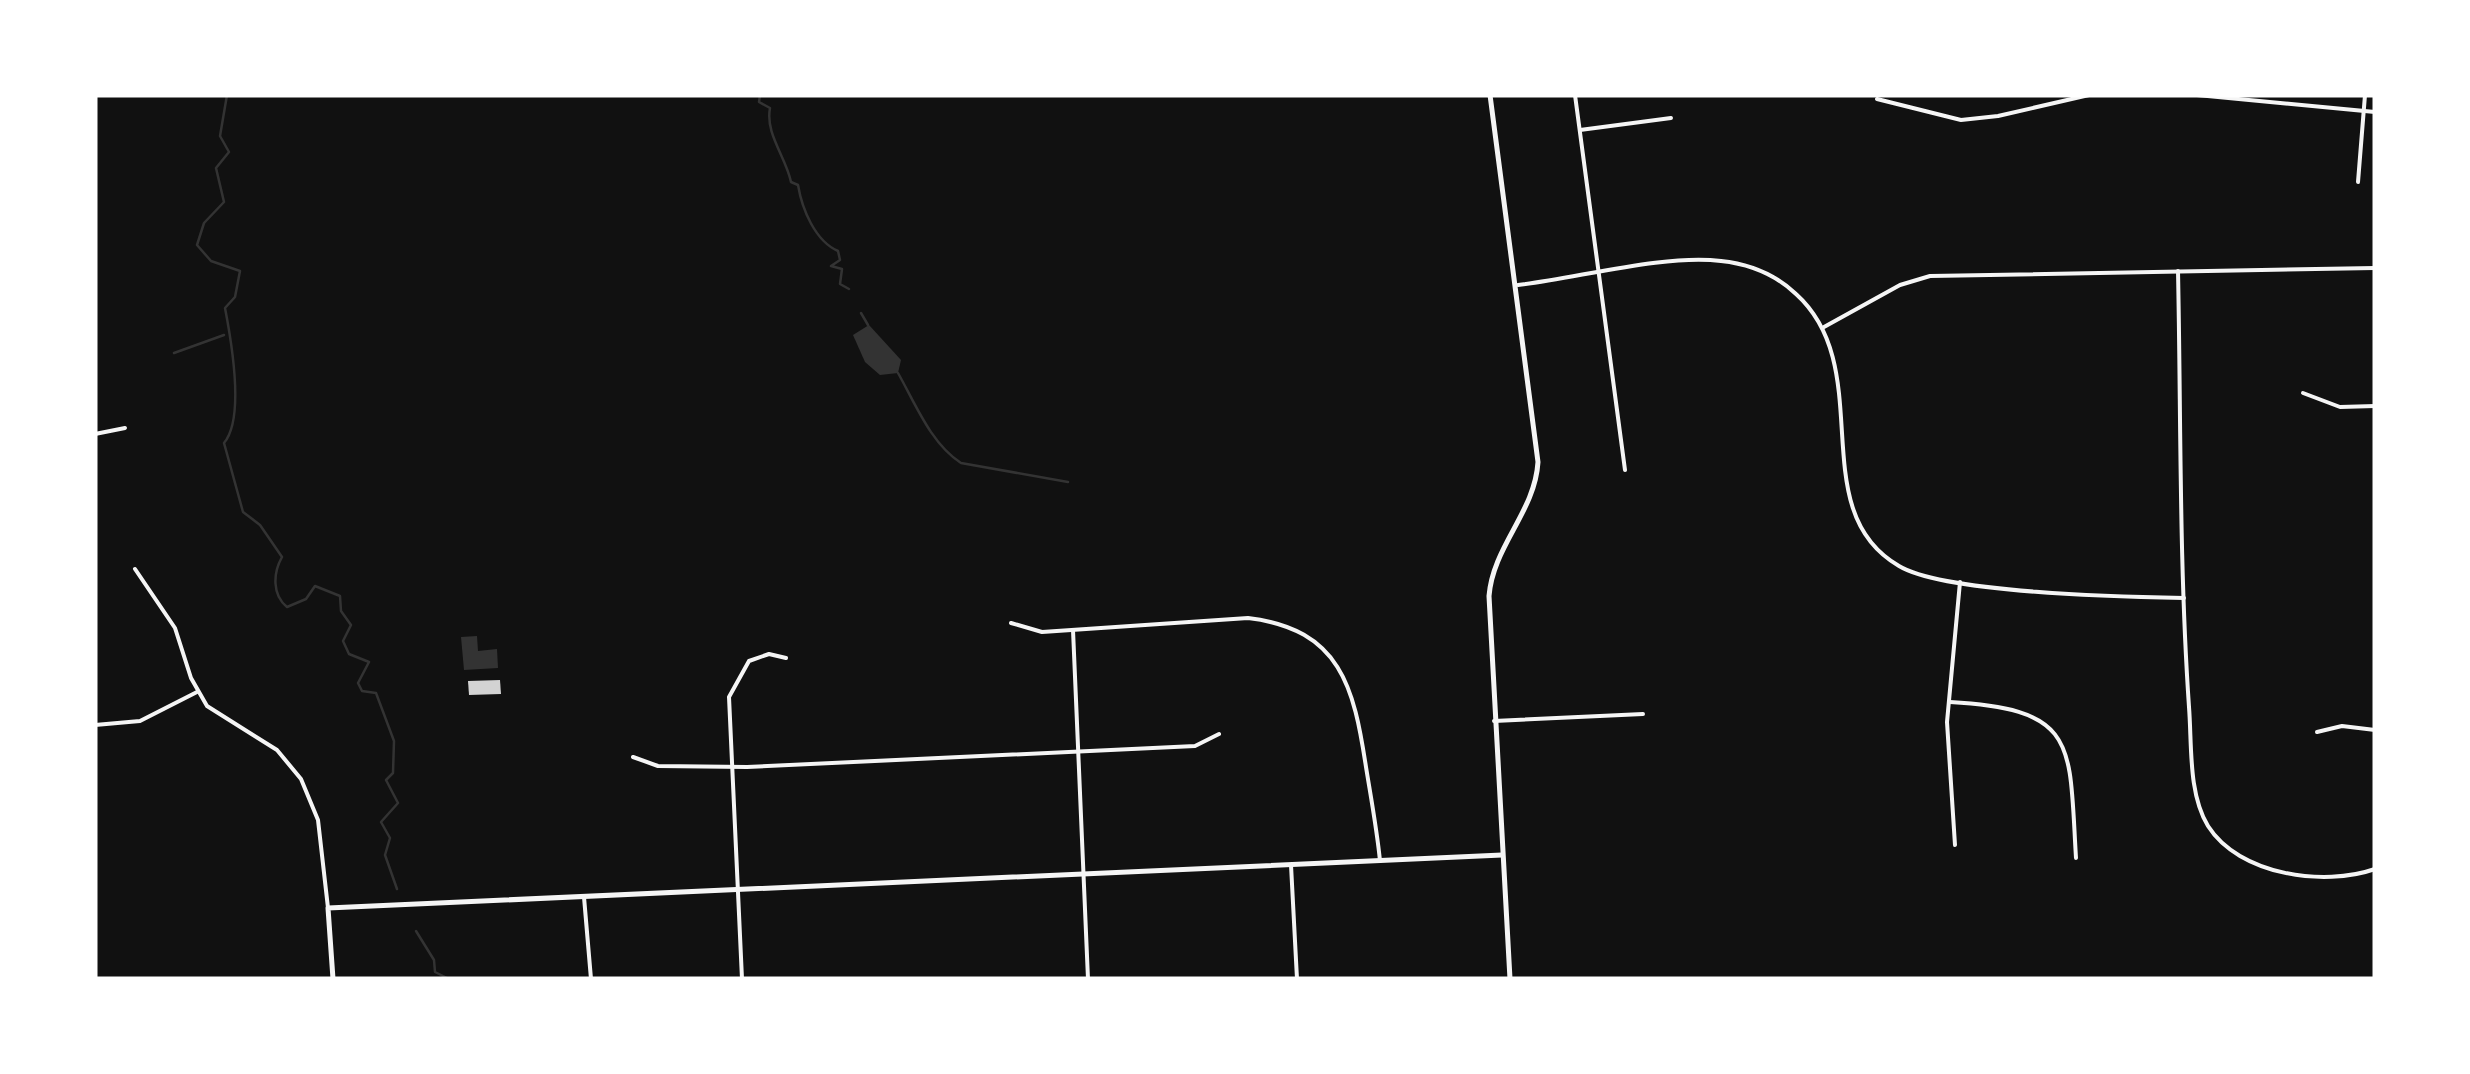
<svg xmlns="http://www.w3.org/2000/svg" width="2470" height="1074" font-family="'Nunito Sans',sans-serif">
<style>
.water{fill:#333}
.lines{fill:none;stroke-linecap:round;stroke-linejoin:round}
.stream{stroke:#333;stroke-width:2.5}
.building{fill:#d3d3d3}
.minor{stroke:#f5f5f5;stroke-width:4}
.tertiary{stroke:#f5f5f5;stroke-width:5}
</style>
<rect width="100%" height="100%" fill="#111"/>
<!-- water -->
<g class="water">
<polygon points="869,325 901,360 898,373 880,375 865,362 853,335"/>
<polygon points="477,636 478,651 497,649 498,668 464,670 461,637"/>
</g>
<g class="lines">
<!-- stream -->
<g class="stream">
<path d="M227 95 220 136 229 152 216 168 224 202 204 223 197 245 211 261 240 271 235 297 225 308C231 339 245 418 224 443L243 512 260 525 282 557C273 573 272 595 287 607L306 599 315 586 340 596 341 611 351 625 343 641 349 654 369 662 358 683 362 691 376 693 394 741 393 773 386 780 398 803 381 822 390 838 385 855 397 889"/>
<path d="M760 95 759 102 770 108C765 134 786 157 791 182L798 185C802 209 815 241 838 251L840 260 831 266 842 269 840 284 849 289"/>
<polyline points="861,313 868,325"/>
<polyline points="174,353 224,335"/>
<path d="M898 373C915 403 931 444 961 463L1068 482"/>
<polyline points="416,931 434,960 435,972 449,979"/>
</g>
</g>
<!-- building -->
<polygon class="building" points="500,680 501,694 469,695 468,681"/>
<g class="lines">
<!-- minor -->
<g class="minor">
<polyline points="1575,95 1625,470"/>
<polyline points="2197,95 2375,112"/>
<polyline points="1877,99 1961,120 1998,116 2089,95"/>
<polyline points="1580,130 1671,118"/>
<polyline points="2358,182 2365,95"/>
<path d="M2178 271C2181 416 2179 562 2189 707 2192 745 2188 793 2208 826 2239 875 2324 887 2375 869"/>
<path d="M1518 285C1578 278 1664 254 1721 261 1749 264 1776 275 1796 294 1879 369 1802 510 1899 566 1944 593 2125 597 2184 598"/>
<polyline points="1824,327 1900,285 1930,276 2375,268"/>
<polyline points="2303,393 2340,407 2375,406"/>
<polyline points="95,434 125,428"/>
<polyline points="135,569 175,628 191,678 207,706 277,750 301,779 318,820 328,908"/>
<path d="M1011 623 1042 632 1248 618C1341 629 1354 688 1366 767 1371 798 1377 830 1380 861"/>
<polyline points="1073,630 1088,979"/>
<path d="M1950 702C2079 709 2069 744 2076 858"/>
<polyline points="1494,721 1643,714"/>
<polyline points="95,725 140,721 197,692"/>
<polyline points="2317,732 2342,726 2375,730"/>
<polyline points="633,757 658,766 747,767 1195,746 1219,734"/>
<polyline points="1955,845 1947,722 1960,582"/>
<polyline points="1291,865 1297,979"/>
<polyline points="584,897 591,979"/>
<polyline points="742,979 729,697 749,661 769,654 786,658"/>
</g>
<!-- tertiary -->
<g class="tertiary">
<path d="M1490 95 1538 462C1535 512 1493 546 1489 596L1510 979"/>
<polyline points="333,979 328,908 1502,855"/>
</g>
</g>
<!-- border -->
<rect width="2470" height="1074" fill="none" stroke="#ffffff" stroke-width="195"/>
</svg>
